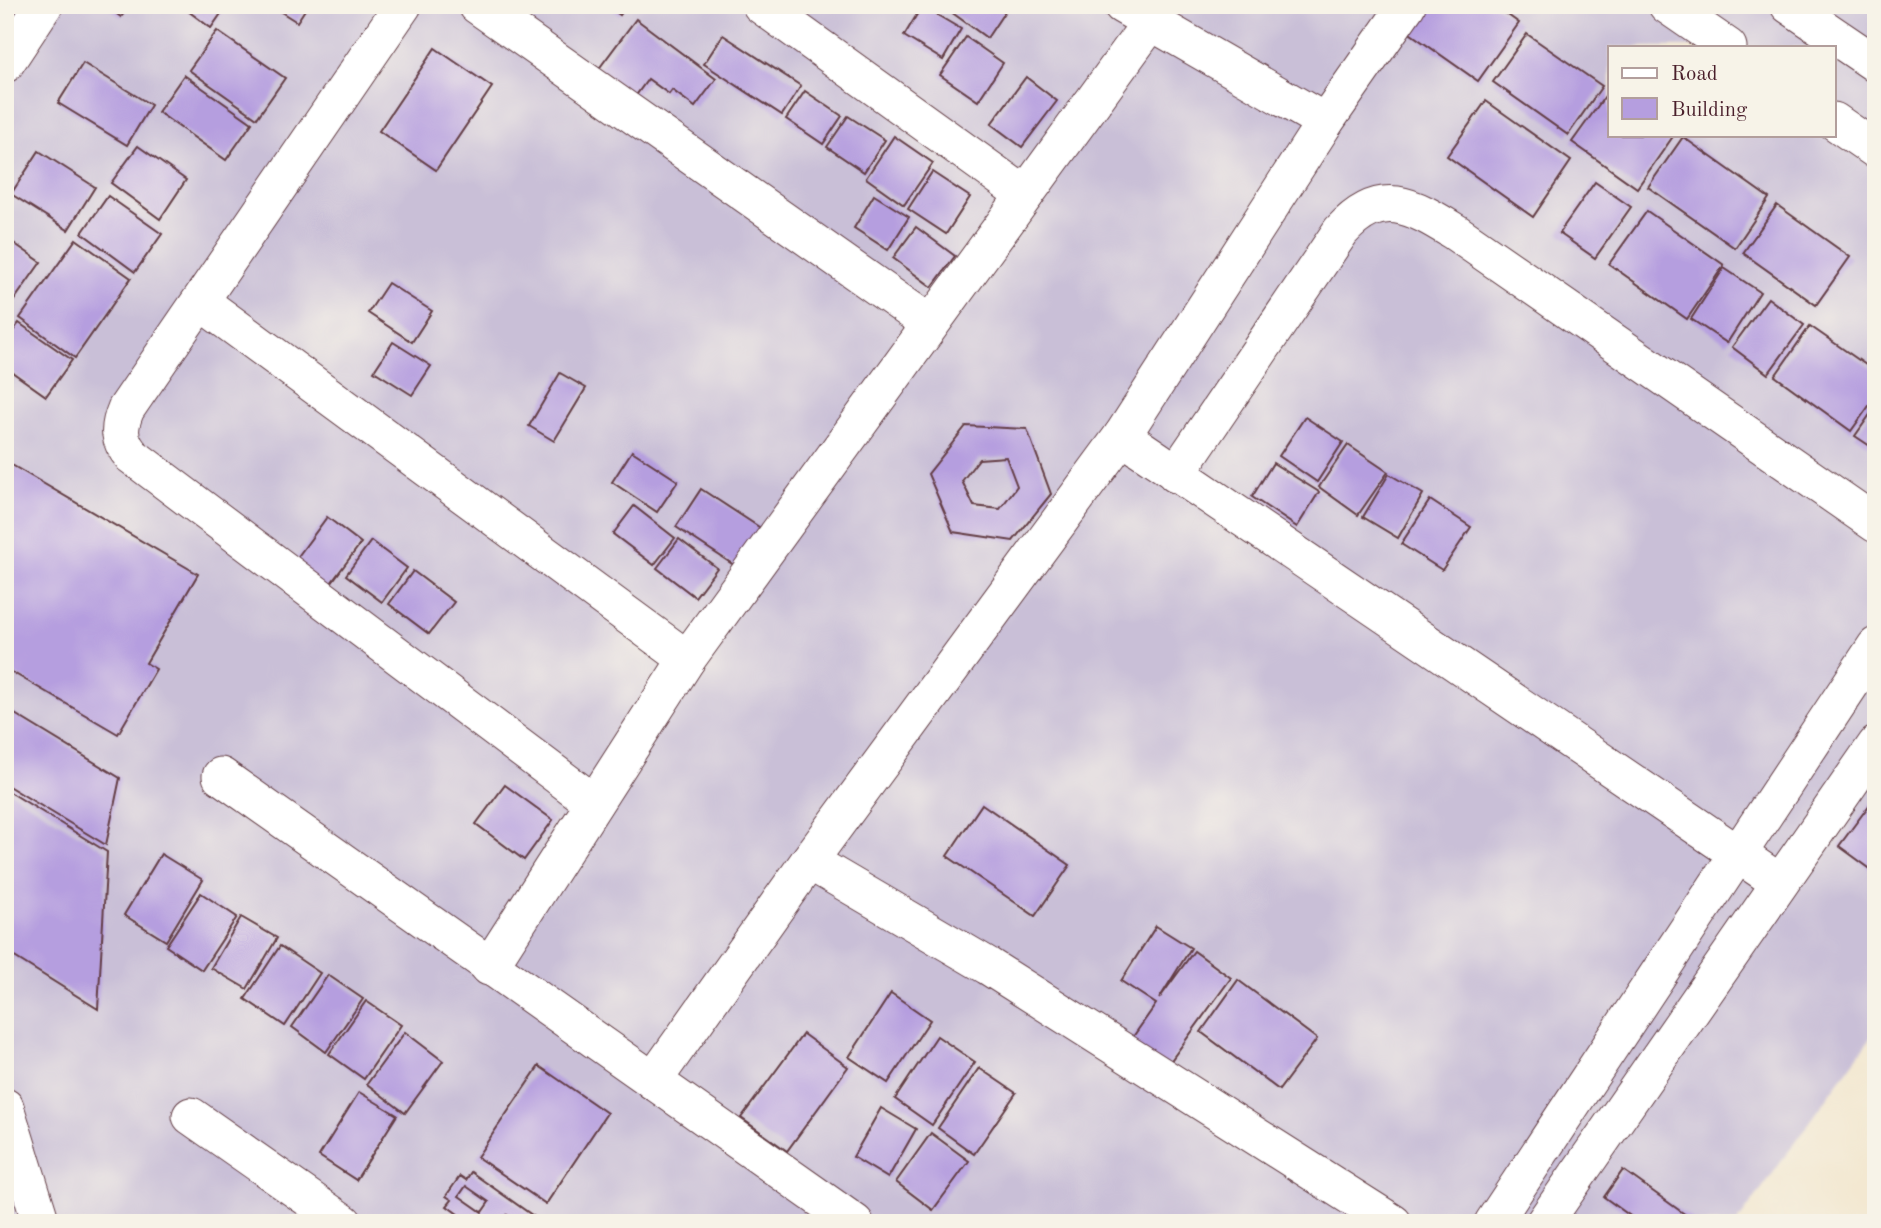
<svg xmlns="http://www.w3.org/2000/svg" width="1881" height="1228" font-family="'Old Standard TT',serif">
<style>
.industrial{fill:#c9bfd7;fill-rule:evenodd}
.building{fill:#b59edf;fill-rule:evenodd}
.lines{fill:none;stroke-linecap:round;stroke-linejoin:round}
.minor-casing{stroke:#633d44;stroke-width:39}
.minor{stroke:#fff;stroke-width:37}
</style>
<rect width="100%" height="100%" fill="#f7f3e8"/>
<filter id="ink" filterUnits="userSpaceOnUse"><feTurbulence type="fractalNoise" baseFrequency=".0143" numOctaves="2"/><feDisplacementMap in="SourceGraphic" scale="14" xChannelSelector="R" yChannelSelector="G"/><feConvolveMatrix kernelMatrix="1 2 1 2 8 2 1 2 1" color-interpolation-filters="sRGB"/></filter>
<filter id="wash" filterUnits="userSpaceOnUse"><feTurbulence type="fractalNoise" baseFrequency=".00686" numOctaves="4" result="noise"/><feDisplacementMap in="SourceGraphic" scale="28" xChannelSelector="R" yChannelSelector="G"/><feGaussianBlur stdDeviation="1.57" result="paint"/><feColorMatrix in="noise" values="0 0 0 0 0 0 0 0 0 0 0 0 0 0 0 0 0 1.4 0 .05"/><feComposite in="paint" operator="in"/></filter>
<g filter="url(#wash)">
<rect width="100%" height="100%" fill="#f3e8d1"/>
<!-- industrial -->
<path class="industrial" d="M5 5H1876V1030L1737 1223H5ZM1610 47H1834V135H1610Z"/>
<g id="blocks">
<!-- building -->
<g class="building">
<polygon points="105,5 130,5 121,17"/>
<polygon points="180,5 227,5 211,28"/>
<polygon points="270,5 308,5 297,22"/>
<polygon points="606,5 627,5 620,15"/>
<polygon points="949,5 1009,5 987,38 947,9"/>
<polygon points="1421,5 1494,5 1519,23 1478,81 1404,29"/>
<polygon points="922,6 961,29 943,60 904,36"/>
<polygon points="636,19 716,79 695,107 672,90 669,94 648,79 629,105 592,78"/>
<polygon points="217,31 285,78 257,118 189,70"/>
<polygon points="1527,34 1602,86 1568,135 1493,82"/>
<polygon points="723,35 801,86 782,115 704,64"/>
<polygon points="966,37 1003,63 978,101 940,75"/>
<polygon points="435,48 492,87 436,170 379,131"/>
<polygon points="83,63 151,105 127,145 58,103"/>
<polygon points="184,75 252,123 226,160 158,112"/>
<polygon points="1026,77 1057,101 1022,147 991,124"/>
<polygon points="1610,89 1610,135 1674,135 1637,188 1572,142"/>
<polygon points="805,91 842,116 823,144 786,119"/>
<polygon points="1486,101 1571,161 1533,217 1447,156"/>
<polygon points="848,116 885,140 864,172 827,147"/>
<polygon points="894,136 933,163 904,205 866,178"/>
<polygon points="1683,137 1769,198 1735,248 1648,187"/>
<polygon points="138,146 186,180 160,219 111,183"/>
<polygon points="39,151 95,187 68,230 11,194"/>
<polygon points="932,172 970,197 946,234 908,209"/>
<polygon points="1595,182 1631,207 1595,258 1559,233"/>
<polygon points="874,195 909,217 888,250 854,228"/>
<polygon points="108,196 162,234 135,272 82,233"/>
<polygon points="1777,205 1850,257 1816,305 1743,253"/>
<polygon points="1647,211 1724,265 1687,319 1609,264"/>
<polygon points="916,227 955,256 932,287 893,258"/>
<polygon points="5,237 41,262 5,313"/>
<polygon points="76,239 131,278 75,358 20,318"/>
<polygon points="1724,268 1760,292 1727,343 1691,319"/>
<polygon points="388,283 432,311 412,342 368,313"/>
<polygon points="1768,298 1804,325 1768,374 1732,347"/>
<polygon points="19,323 72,360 46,396 5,367 5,342"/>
<polygon points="1810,326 1876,372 1876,396 1851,431 1775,376"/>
<polygon points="393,342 431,366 412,395 374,371"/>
<polygon points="560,373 586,388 554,441 529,426"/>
<polygon points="1876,406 1876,450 1855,436"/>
<polygon points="1305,417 1343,442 1317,482 1279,456"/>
<path d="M966 426 1027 429 1051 494 1013 541 953 532 928 474ZM1006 457 1017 486 1000 509 974 506 962 481 979 459Z"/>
<polygon points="1348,445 1388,472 1358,515 1319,487"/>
<polygon points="632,451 678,481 657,512 612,482"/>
<polygon points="5,461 198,574 146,663 156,669 118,734 5,668"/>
<polygon points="1273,463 1319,492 1297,527 1252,497"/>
<polygon points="1389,474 1423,494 1398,538 1363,517"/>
<polygon points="701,489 762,529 737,567 676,527"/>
<polygon points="1430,500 1471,527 1442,570 1401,544"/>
<polygon points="634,506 675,538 654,565 613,534"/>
<polygon points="327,517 361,543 325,591 291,566"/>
<polygon points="679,539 717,568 695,597 657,568"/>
<polygon points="371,541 407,568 382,602 346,575"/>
<polygon points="413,571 454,602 429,634 389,604"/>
<polygon points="5,708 120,778 106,845 5,784"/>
<polygon points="505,785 553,820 524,860 476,824"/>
<polygon points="5,789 107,852 98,1009 5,951"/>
<polygon points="1876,796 1876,873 1839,846"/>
<polygon points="982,804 1070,865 1035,916 947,856"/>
<polygon points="161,854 203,880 166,941 124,915"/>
<polygon points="201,893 237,917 202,970 166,946"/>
<polygon points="241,917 277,938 247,989 211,968"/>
<polygon points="1156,926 1191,948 1159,999 1194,951 1231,978 1164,1070 1128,1044 1156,1004 1121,981"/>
<polygon points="280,946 320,973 285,1026 245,999"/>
<polygon points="328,975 363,999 326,1052 292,1027"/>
<polygon points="1238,980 1317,1039 1279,1090 1201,1032"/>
<polygon points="891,993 930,1020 888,1083 849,1057"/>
<polygon points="366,1001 401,1025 364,1079 329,1054"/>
<polygon points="405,1032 443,1061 405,1113 367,1084"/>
<polygon points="803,1034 848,1067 787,1151 741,1118"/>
<polygon points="937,1036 975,1062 932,1125 895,1099"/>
<polygon points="539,1066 607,1113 546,1204 477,1157"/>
<polygon points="979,1068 1016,1093 974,1154 938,1128"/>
<polygon points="359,1092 397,1115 356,1180 319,1156"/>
<polygon points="881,1108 916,1129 888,1178 853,1157"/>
<polygon points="931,1133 969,1161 933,1210 896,1182"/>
<polygon points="1623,1170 1697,1223 1640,1223 1604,1197"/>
<path d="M471 1172 536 1218 532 1223H519L507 1215 502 1223H470L447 1206 452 1200 446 1196 460 1176 466 1180ZM466 1186 489 1202 482 1212 459 1196Z"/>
</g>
</g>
</g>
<g filter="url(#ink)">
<use href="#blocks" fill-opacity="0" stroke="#633d44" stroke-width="2"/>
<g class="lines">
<!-- minor casing -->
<g class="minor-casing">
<g id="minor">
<path d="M403 5 126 409C118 428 118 440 132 456L594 803"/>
<polyline points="477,5 929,323"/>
<polyline points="761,5 1025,195"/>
<polyline points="1122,5 1325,122"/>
<polyline points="1667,5 1728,47"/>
<polyline points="1789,5 1876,64"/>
<polyline points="5,64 44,5"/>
<polyline points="1834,121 1876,150"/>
<polyline points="201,302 687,659"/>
<polyline points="1122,436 1779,882"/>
<path d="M1176 474 1341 231C1381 187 1411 205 1455 232L1876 524"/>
<polyline points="221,776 855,1223"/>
<polyline points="809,861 988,966 1393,1223"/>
<polyline points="489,967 687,659 1151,22"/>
<polyline points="653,1081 809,861 1122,436 1325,122 1407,5"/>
<polyline points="5,1107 41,1223"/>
<polyline points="191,1116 344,1223"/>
<polyline points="1493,1223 1876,646"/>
<polyline points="1544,1223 1876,745"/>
</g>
</g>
<!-- minor -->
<use href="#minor" class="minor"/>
</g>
</g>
<!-- margin -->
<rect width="1881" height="1228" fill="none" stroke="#f7f3e8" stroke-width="28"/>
<!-- legend -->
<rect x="1608" y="46" width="228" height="91" fill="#f7f3e8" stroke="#b29e9c" stroke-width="2"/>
<rect x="1622" y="68" width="35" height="10" fill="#ffffff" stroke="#b29e9c" stroke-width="2"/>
<text x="1671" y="80" font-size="21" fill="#4a1f2b">Road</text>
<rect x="1622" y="98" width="35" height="21" fill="#b59edf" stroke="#b29e9c" stroke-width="2"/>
<text x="1671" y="116" font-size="21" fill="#4a1f2b">Building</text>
</svg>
